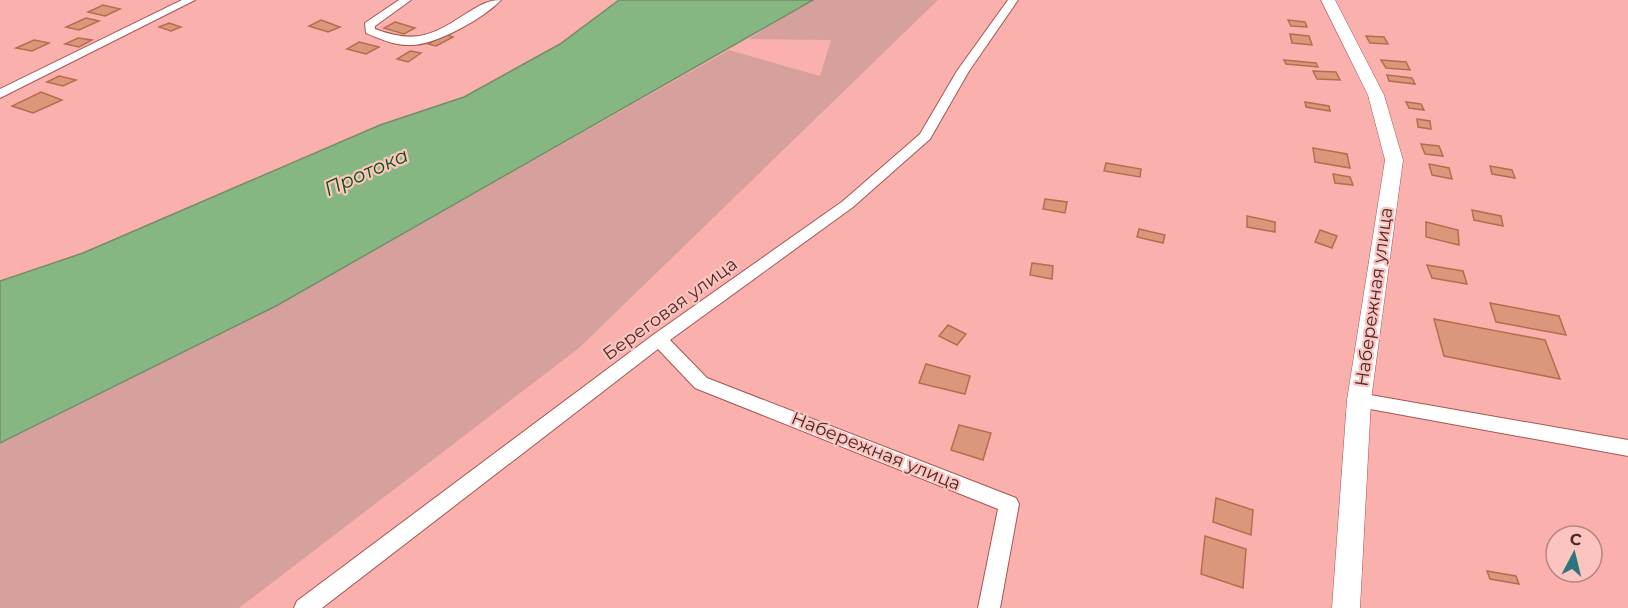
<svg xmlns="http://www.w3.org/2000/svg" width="1628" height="608" font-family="Montserrat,sans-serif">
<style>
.green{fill:#d6a09d}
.water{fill:#86b783;stroke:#758d68;stroke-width:1.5}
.building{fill:#da977c;stroke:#b96c4c;stroke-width:1.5}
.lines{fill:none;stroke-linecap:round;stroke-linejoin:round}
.minor-casing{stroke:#a75552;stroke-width:2}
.tertiary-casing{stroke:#a75552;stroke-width:1}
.minor{fill:#fff;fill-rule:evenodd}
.tertiary{fill:#fff;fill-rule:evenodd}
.labels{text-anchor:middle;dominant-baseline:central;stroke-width:4.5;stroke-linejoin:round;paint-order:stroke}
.street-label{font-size:18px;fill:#4d2a28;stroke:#fcc4c0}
.water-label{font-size:20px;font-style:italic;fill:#0d530e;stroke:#fcc4c0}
</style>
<rect width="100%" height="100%" fill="#fab1ad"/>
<!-- green -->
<polygon class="green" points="813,0 938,0 579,348 239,608 0,608 0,443 276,306 729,50 820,76 831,40 748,39"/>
<!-- water -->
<polygon class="water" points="619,0 813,0 276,306 0,443 0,281 83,253 380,125 464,97 560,44"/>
<!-- building -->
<g class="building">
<polygon points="103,5 120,9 105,16 88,12"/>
<polygon points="86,18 99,21 79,30 66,27"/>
<polygon points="321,20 340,27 328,32 309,26"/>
<polygon points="1288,20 1305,22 1307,27 1291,26"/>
<polygon points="395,22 415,28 404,34 384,28"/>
<polygon points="169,23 181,27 171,31 159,27"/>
<polygon points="445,34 453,37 436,46 428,44"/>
<polygon points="1290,34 1309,36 1312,45 1292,43"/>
<polygon points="1366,36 1384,37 1388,44 1370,43"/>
<polygon points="78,38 92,40 79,47 65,44"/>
<polygon points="34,40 49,43 32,51 16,48"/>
<polygon points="359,42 379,47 366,54 347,49"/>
<polygon points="410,51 421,53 408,62 397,59"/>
<polygon points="1284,60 1316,63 1318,67 1286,64"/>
<polygon points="1381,60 1406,62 1410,70 1386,68"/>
<polygon points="1313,71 1336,72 1340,80 1317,79"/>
<polygon points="1387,75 1412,78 1415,84 1389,81"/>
<polygon points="59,76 76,80 63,86 47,82"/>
<polygon points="41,92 62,100 33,113 12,106"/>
<polygon points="1305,102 1329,106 1330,111 1306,107"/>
<polygon points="1406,102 1421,104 1424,110 1409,108"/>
<polygon points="1417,119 1430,121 1431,129 1418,127"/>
<polygon points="1421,144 1439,146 1443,156 1425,154"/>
<polygon points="1313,148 1347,154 1350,168 1315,162"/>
<polygon points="1106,163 1141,169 1140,177 1104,171"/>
<polygon points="1429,164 1449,168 1452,179 1432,175"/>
<polygon points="1490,166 1512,170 1515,178 1492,174"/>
<polygon points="1333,174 1350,177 1353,185 1335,183"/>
<polygon points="1045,199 1067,202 1065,213 1043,209"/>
<polygon points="1472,210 1501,216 1503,226 1474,220"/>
<polygon points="1247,216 1275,222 1275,232 1247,227"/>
<polygon points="1426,222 1458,230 1459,245 1426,237"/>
<polygon points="1139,229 1165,235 1163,243 1137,237"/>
<polygon points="1320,230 1337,236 1332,248 1315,242"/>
<polygon points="1032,263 1053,266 1052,279 1030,275"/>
<polygon points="1427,265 1463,271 1467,284 1432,278"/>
<polygon points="1490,303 1559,316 1566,335 1496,322"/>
<polygon points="1434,319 1545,340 1560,379 1444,356"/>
<polygon points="948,325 966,334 957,345 939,336"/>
<polygon points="926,364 970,376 965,394 919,383"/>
<polygon points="959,425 991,433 983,460 951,450"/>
<polygon points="1216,498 1253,510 1251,535 1213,522"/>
<polygon points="1205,536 1246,549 1243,588 1201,574"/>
<polygon points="1487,571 1516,576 1519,584 1490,579"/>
</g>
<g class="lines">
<!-- minor casing -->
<g class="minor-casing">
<g id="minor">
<polygon points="182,0 195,0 0,98 0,89"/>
<path d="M399 0H411L375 26V29C416 44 432 36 467 13 479 6 487 0 501 0 484 18 436 45 411 45 396 46 380 39 366 33L365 23Z"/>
<polygon points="1008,0 1018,0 969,71 930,139 853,207 670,340 707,378 1016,498 1019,504 1000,608 978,608 998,509 695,388 658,349 322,608 294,608 297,601 653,335 843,201 920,134 957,71"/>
<polygon points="1359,393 1628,440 1628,456 1359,407 1353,405 1350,400 1353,395"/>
</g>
</g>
<!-- tertiary casing -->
<g class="tertiary-casing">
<polygon id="tertiary" points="1321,0 1335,0 1384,95 1403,160 1371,400 1360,608 1332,608 1347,400 1385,160 1368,95"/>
</g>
<!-- minor -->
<use href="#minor" class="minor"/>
<!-- tertiary -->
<use href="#tertiary" class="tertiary"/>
</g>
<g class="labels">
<!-- street labels -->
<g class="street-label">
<text transform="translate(1374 297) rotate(-82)">Набережная улица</text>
<text transform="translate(670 309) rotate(-36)">Береговая улица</text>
<text transform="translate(876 451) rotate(22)">Набережная улица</text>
</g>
<!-- water labels -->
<g class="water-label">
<text transform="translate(366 172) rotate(-24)">Протока</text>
</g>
</g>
<!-- north arrow -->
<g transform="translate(1574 554) rotate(7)"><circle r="28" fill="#fcc4c0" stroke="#b68683" stroke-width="1.5"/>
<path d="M0-4.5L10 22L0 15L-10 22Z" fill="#2c757c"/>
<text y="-9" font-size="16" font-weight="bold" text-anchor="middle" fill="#4d2a28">С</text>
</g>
</svg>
